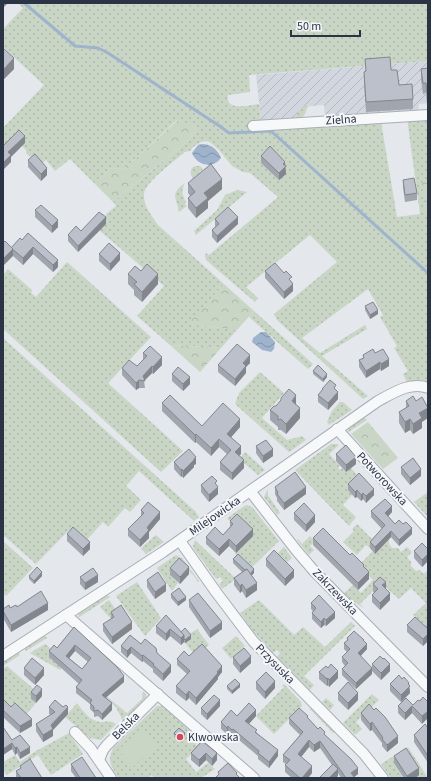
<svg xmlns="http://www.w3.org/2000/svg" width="431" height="781" font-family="'Source Sans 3',sans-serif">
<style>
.industrial{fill:url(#industrial-furrows)}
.green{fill:url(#green-dots)}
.forest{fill:url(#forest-crowns)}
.pitch{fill:#c9d6c5}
.water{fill:url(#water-waves)}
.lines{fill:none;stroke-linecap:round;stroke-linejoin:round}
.stream{stroke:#9fb4cc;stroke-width:3}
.minor-casing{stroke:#a9aeb7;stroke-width:12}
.minor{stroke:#f7f8fa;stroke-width:10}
.wall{fill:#a1a5ae;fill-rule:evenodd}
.shaded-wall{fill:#83868d}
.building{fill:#bbc0ca;stroke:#83868d;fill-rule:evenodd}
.poi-dot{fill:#d1495b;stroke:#f4f6f9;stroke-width:1.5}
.labels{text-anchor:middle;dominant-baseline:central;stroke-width:4;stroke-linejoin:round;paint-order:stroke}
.street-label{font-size:12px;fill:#2b3445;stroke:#f4f6f9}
.poi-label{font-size:12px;fill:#2b3445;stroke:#f4f6f9;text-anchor:start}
</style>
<defs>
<pattern id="industrial-furrows" width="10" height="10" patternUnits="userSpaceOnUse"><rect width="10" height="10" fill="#d2d6de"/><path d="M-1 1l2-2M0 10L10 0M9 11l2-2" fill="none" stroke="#b4b8c0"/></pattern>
<pattern id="green-dots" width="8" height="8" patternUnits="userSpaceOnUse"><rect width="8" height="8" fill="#c9d6c5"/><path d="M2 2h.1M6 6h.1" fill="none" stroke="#adb8ab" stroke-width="1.8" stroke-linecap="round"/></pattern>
<pattern id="forest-crowns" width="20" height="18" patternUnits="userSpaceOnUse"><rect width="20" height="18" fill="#c9d6c5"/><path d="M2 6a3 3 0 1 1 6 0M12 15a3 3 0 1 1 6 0" fill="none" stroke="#adb8ab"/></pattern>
<pattern id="water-waves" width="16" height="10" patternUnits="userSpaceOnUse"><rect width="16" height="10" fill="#9fb4cc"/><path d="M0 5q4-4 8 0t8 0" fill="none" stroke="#8293a7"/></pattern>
</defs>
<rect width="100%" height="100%" fill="#e4e7ec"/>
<!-- industrial -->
<polygon class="industrial" points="428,61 428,103 419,104 418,112 414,112 413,110 325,116 324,105 301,107 295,118 261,120 256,75"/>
<!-- green -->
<g class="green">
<path d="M18 3H428V61L249 75 250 92 228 95C225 112 249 105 259 104L261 120 295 118 301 107 308 106 305 114 300 120 249 123 248 128 381 122 397 217 420 214 407 118 428 117V182H424L426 214H428V385L414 381 407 382 403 374 408 371 394 348 397 346 380 317 383 315 368 289 302 338 320 353 365 325 367 329 322 356 368 396 363 399 277 320 274 314 337 262 310 235 246 287 258 298 255 302 206 260 205 256 206 253 209 255 278 197 250 173 243 172 232 166 220 151 210 142 206 141 201 142 193 147 190 151 185 152C176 160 145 182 144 194 143 206 152 216 158 225L224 284 189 324 237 330 221 348 170 345 137 316 164 286 99 230 106 224V214L116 206 113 202 190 139 196 128 177 120 124 169 111 168 94 183 70 159 55 171 46 160 39 166 26 153V150L22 146 3 153V128L44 85 3 47V29L23 8Z"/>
<path d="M195 166H200L203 169 193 179C190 174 189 169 195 166Z"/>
<path d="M185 183C181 190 182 195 186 202L185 204 187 206 179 212C177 198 169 194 185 183Z"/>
<polygon points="237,190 247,192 196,235 194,231 217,210 225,195"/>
<polygon points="67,262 151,337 109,382 109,384 183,451 161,472 3,329 3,275 8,269 32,290 31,293 36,297"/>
<polygon points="254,311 313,364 308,369 249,317"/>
<polygon points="3,338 195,511 199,517 194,521 139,471 126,486 141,500 130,512 125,508 108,527 103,522 84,543 69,530 36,564 3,535"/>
<polygon points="260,372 284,393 262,418 287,440 302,436 306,440 289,452 235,404 239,393"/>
<polygon points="340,402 343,402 352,410 329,425 327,422 332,411"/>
<polygon points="363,416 367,420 347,433 350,427"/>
<polygon points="331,444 337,444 339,445 329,454 340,466 338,467 340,470 342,468 346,472 351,468 359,477 352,495 343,505 356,517 349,526 295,470"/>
<polygon points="245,452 265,470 258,475 239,459"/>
<polygon points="268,489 268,495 280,513 277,515 264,497"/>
<polygon points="428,492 428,517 414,502"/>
<polygon points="246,505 252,507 279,541 250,569 235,554 252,536 233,525 227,518"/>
<polygon points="357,524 375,542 370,548 366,545 357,555 343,542 354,531 352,529"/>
<polygon points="384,534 389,539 389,544 392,548 398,548 401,552 407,547 412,552 407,557 411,562 411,566 416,571 420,570 424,574 428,570 428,630 413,615 426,603 411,588 399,599 381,583 360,604 364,608 352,601 344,593 353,585 361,593 373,580 359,565 373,551 375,553"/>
<polygon points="156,535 164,542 146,554 141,548"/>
<polygon points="310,536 315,541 310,546 314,550 309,555 297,540 298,539 302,544"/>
<polygon points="195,540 236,579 222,589 219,584 223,581 220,577 216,579 194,549 193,546"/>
<polygon points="3,541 33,568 6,596 3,593"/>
<polygon points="284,547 292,558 283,566 274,557"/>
<polygon points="176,555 182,558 199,581 198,582 194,576 175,558 179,565 170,575 178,583 172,591 157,568"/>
<polygon points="137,582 161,618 145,636 116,596"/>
<polygon points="107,595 110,597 78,618 79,613 81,611"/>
<polygon points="109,600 119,614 111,619 100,607"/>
<polygon points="259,600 294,635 303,627 325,647 351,622 355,626 304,676 314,685 310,690 277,657 280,653 277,650 273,653 253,631 240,613"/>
<polygon points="197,629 209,645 195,655 185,643 191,639 188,635"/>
<polygon points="43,634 47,638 26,651 24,647"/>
<polygon points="236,636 245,646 231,659 222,648"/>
<polygon points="45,644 54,651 62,668 60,670 30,653"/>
<polygon points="18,652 20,655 3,666 3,661"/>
<polygon points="7,666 37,692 31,699 36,703 23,718 3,700 3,669"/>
<polygon points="284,684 301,702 302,706 274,734 256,716 284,687 282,686"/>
<polygon points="100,691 127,713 142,699 143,691 146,694 146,697 123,721 116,707 99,692"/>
<polygon points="372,694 379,700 356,722 362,729 355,735 343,723"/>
<polygon points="326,698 334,705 330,710 322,702"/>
<path d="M77 703C82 710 90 721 100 722 107 722 110 720 116 724L101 740 90 738 65 717Z"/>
<path d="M157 706H162L200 739 195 743 198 748 186 759 196 772 208 763 215 769 201 778H154L152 775 148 778H119C111 766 107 762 113 748Z"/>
<polygon points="312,707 335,731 333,733 310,709"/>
<polygon points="69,733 83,754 51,775 38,755 7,775 3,770 3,762 15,755 20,762 36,751"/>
<polygon points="408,747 428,778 391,778 381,764"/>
</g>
<!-- forest -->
<g class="forest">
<polygon points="178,120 196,128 190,139 113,202 94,183 111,168 124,169"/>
<polygon points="424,182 428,182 428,214 425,214 422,184"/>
<polygon points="224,284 254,311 237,330 188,324"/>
<polygon points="170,345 221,348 200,372"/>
<polygon points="368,422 398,458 383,469 351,434"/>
</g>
<!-- pitch -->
<polygon class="pitch" points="141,728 157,745 133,767 118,750"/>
<!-- water -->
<g class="water">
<path d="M202 144C211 144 218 150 221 158 213 169 197 166 192 153L198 145Z"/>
<polygon points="261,332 266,332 275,342 274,349 271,352 262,350 252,342 253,338"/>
</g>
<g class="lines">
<!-- stream -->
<polyline class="stream" points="24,3 75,46 98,48 108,53 221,127 229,133 271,131 428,273"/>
<!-- minor casing -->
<g class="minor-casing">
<g id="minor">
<polyline points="253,126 428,115"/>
<polyline points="337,429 428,529"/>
<polyline points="250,491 296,550 314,571 428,687"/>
<polyline points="180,541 216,592 253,641 364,754 383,778"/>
<polyline points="66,615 254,778"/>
<path d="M3 656 163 552 378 401C393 393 411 381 428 388"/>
<polyline points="75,732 91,749 111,778"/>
<polyline points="99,760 103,750 107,745 158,694"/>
</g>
</g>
<!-- minor -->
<use href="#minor" class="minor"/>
</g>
<!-- wall -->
<g class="wall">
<polygon points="3,48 14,69 4,79 3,78"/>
<polygon points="365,59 391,70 399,85 413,99 413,109 366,112 364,82 364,72 366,71"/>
<polygon points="428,68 428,104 427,104 426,93 423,94 421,80 421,69"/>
<polygon points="261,156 285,166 286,174 279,180 261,163"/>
<polygon points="28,160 47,175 41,181 28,167"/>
<polygon points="403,180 417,193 417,200 405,202 403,187"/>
<polygon points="188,183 222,189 208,201 208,208 196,218 188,208 188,198 190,196 188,193"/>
<polygon points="35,210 58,227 52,233 35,217"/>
<polygon points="215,219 238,224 217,243 212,237 212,230 215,227"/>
<polygon points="106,224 78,252 68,241 68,235"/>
<polygon points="28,233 58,267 53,272 33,254 23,265 13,256 11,248 22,240"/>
<polygon points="99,254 120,260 110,271 99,261"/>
<polygon points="141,271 158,284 142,302 134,295 134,290 128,284 128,274"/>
<polygon points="265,271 292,282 293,291 284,299 265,278"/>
<polygon points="365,306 378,314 370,319 365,310"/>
<polygon points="143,353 162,365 153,374 152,373 144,381 145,388 139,388 136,390 122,375 122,368 137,366 143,360"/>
<polygon points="375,353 389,366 381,371 380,369 366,378 359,367 359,360 363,358 363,355"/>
<polygon points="250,363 246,367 246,373 235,386 218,372 218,365"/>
<polygon points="313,371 327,377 323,382 313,374"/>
<polygon points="172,374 190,384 183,391 172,381"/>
<polygon points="322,389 336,390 338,399 328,410 318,402 318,395 322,391"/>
<polygon points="406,401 422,422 422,428 413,434 410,430 405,433 399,423 399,412 406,408"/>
<polygon points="162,403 202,426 240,427 231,437 241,454 239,456 244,468 232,480 220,470 220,462 227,454 219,447 211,456 196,442 195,443 162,411"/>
<polygon points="296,405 300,418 286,434 281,430 278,430 278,427 270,420 270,410"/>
<polygon points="256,446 273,456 263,463 256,453"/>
<polygon points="336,454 356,464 346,472 336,461"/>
<polygon points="174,462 196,464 194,465 194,467 183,478 182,476 181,477 174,469"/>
<polygon points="401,467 421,476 410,485 401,474"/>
<polygon points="348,484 374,495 366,503 363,499 361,501 357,497 355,498 348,490"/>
<polygon points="201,485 217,485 218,494 209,502 201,492"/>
<polygon points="275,487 306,494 284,510 277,501 277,498 275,494"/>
<polygon points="141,510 160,519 149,532 149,538 140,547 128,536 128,529 141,516"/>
<polygon points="371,511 392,512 388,516 395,524 412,534 399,546 391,537 375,554 370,548 370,542 382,529 371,517"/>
<polygon points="294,513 315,522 306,532 294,520"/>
<polygon points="230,521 253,536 236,553 229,546 219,556 206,544 206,537 223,535 230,527"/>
<polygon points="67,534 90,549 83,556 67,541"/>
<polygon points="313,538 350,555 364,567 369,579 358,590 313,545"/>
<polygon points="428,549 428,561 422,567 414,558 414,551"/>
<polygon points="233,559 254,573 251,576 257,590 246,598 242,591 240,593 234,585 234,578 242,572 233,563"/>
<polygon points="266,559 294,577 285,586 266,566"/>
<polygon points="170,568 189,574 180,584 170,575"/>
<polygon points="29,576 42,576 34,584 29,579"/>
<polygon points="80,577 98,582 85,590 80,584"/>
<polygon points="147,580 166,591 155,599 147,587"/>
<polygon points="373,584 386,588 390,600 380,610 372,602 372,595 374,593 373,591"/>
<polygon points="171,594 186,600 178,606 171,598"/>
<polygon points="189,600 222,629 210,638 189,607"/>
<polygon points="311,603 335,618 326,626 324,625 321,628 312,619 312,613 313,611 311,609"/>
<polygon points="17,607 48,610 11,632 3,618 3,609"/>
<polygon points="111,612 132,629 112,644 103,631 103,624 111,619"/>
<polygon points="407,625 428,629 428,641 423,646 407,632"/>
<polygon points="156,626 181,632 191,639 185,643 184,642 181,645 170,636 166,641 156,633"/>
<path d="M74 627 124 682 105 698 112 710 102 720 98 716 94 717V713L90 709V704L76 693V687L79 684 49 657V651L57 648ZM75 651 88 662 82 669 69 658Z"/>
<polygon points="347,638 364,641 367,649 360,656 372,674 356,689 342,675 342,669 345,666 342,662 342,657 347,652 344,649 344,643 347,641"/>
<polygon points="141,644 157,653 171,672 163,681 153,672 153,669 143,661 142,662 131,653 127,658 121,652 121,646"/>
<polygon points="189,656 222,672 218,677 218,679 196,705 189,698 186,701 176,693 176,686 187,674 177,665 177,659"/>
<polygon points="233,657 251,663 240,673 233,664"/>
<polygon points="372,664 390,671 381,680 372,671"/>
<polygon points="24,668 44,675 35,685 24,675"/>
<polygon points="319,672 338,678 329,687 328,685 327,686 319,679"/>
<polygon points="256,682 275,688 265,699 256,689"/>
<polygon points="390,684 409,686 410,693 401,702 390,691"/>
<polygon points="227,686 240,687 232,694 227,689"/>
<polygon points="31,692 42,696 36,703 31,699"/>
<polygon points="338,693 358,700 348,710 338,700"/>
<polygon points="423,697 422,724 412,713 405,720 398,713 398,706 413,705 420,701"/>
<polygon points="3,699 32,726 20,733 3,717"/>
<polygon points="220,706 207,720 201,714 201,708"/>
<polygon points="49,707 63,707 68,714 53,730 53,736 43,742 36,731 36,724 51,715 49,714"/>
<polygon points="361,713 398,743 387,752 382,746 382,743 372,730 370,731 361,720"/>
<polygon points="237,716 256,716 249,724 278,756 269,768 258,759 258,756 233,735 232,736 228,732 227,734 221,729 221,722"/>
<polygon points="289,718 308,719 318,729 325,735 358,774 354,777 355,778 341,778 338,773 338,776 332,765 320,748 314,752 309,747 301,757 312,773 308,778 292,778 285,772 285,765 286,764 283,762 283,755 300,735 289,724"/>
<polygon points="428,728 428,763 414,742 414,735"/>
<polygon points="174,733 185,737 180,742 174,737"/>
<polygon points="12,740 30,753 20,759 17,753 15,755 12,749 3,755"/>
<polygon points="202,741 217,760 212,766 206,760 199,767 191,760 191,753"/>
<polygon points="394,756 419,775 415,778 404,778 394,763"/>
<polygon points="71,764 96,778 76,778 71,771"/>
<polygon points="20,766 42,778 16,778 16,771 20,769"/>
</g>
<!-- shaded-wall -->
<g class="shaded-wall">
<polygon points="3,3 7,3 7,4 3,8"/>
<polygon points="14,58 14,69 4,79 4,69"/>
<polygon points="25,136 25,143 11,157 11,162 3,170 3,163 8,152"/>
<polygon points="285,162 286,174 279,180 279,173 283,164"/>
<polygon points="47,168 47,175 41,181 41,174"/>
<polygon points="222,179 222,189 208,201 208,208 196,218 196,208 204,193"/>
<polygon points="106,217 106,224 78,252 78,246"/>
<polygon points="238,217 238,224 217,243 217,236"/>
<polygon points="58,220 58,227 52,233 52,226"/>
<polygon points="33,247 33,254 23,265 23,258"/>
<polygon points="13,249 13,256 3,266 3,259"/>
<polygon points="120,253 120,260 110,271 110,264"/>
<polygon points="58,260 58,267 53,272 53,265"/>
<polygon points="158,274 158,284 142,302 142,292"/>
<polygon points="293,284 293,291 284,299 284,292"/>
<polygon points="378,310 378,314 370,319 370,315"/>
<polygon points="250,355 250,363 246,367 246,373 235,386 235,379 243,363"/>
<polygon points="162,357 162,365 153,374 153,367"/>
<polygon points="389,359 389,366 381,371 381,364"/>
<polygon points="380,362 380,369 366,378 366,371"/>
<polygon points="152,366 152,373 144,381 143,376"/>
<polygon points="327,374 327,377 323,382 323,379"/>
<polygon points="190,377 190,384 183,391 183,384"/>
<polygon points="139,380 139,388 136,390 136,383"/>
<polygon points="338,392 338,399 328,410 328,403"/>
<polygon points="296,395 296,406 292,401"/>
<polygon points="300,408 300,418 286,434 286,424"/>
<polygon points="428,408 428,418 422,422 422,428 413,434 413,424 419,413"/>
<polygon points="240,419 240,427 227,442 227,434"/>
<polygon points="410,419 410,430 405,433 405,422"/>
<polygon points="196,434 196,442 195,443 195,435"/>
<polygon points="219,439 219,447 211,456 211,448"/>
<polygon points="241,446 241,454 235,460 235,452"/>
<polygon points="273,449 273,456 263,463 263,456"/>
<polygon points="196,457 196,464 194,465 194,467 183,478 183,471"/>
<polygon points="356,457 356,464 346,472 346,465"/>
<polygon points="244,460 244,468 232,480 232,473"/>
<polygon points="182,469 182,476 181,477 181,470"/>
<polygon points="421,469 421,476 410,485 410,478"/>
<polygon points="218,487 218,494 209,502 209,495"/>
<polygon points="306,487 306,494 284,510 284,503"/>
<polygon points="374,489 374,495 366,503 366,496"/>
<polygon points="357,490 357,497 355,498 355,492"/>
<polygon points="363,493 363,499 361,501 361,495"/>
<polygon points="392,506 392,512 385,520 385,513"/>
<polygon points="160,512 160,519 149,532 149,538 140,547 140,540 149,525"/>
<polygon points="315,515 315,522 306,532 306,525"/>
<polygon points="412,528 412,534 399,546 399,540"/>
<polygon points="253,529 253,536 236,553 236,546"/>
<polygon points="391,531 391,537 375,554 375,547"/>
<polygon points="229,539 229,546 219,556 219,549"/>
<polygon points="90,542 90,549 83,556 83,549"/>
<polygon points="428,554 428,561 422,567 422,560"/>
<polygon points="189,567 189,574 180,584 180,577"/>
<polygon points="254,569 254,573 249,578 249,575"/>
<polygon points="294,570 294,577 285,586 285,579"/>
<polygon points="42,572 42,576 34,584 34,581"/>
<polygon points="369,572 369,579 358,590 358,583"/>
<polygon points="98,575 98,582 85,590 85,583"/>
<polygon points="386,582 386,589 382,585"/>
<polygon points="257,583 257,590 246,598 246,590"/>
<polygon points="166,584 166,591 155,599 155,592"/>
<polygon points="242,584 242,591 240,593 240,586"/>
<polygon points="390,593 390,600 380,610 380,603"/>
<polygon points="186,597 186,600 178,606 178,602"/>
<polygon points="48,603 48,610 11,632 11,625"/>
<polygon points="335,612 335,618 326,626 326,620"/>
<polygon points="324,618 324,625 321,628 321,622"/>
<polygon points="132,622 132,629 112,644 112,637"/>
<polygon points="222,622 222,629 210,638 210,631"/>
<polygon points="170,629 170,636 166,641 166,634"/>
<polygon points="428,634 428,641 423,646 423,639"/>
<polygon points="184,635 184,642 181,645 181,638"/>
<polygon points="191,635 191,639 185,643 185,640"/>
<polygon points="367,644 367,649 358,659 358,653"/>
<polygon points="75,645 75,651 66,662 66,656"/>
<polygon points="131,647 131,653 127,658 127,651"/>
<polygon points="143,655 143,661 142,662 142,656"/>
<polygon points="251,656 251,663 240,673 240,666"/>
<polygon points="390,664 390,671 381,680 381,673"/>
<polygon points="171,665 171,672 163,681 163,674"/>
<polygon points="222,666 222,672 218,677 218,679 196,705 196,698"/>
<polygon points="44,668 44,675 35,685 35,678"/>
<polygon points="372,668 372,674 356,689 356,683"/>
<polygon points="338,671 338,678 329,687 329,680"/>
<polygon points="124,676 124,682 102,701 102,695"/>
<polygon points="328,678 328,685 327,686 327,679"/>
<polygon points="275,681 275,688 265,699 265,692"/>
<polygon points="409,683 410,693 401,702 401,695"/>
<polygon points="240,684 240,687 232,694 232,691"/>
<polygon points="42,689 42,696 36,703 36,696"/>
<polygon points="189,691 189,698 186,701 186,695"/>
<polygon points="358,693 358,700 348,710 348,703"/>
<polygon points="220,700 220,706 207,720 207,714"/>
<polygon points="112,703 112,710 102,720 102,714"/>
<polygon points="412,706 412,713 405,720 405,713"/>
<polygon points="68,707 68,714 53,730 53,736 43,742 43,735"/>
<polygon points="256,710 256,716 245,728 245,721"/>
<polygon points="428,711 428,718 422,724 422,716"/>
<polygon points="32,719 32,726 20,733 20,726"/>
<polygon points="372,722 372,730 370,731 370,724"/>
<polygon points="228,726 228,732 227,734 227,728"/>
<polygon points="185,733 185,737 180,742 180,739"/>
<polygon points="398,736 398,743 387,752 387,745"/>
<polygon points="309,740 309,747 298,761 298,754"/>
<polygon points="320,741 320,748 314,752 314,745"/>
<polygon points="12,743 12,749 3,755 3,749"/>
<polygon points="17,747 17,753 15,755 15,748"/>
<polygon points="30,747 30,753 20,759 20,753"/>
<polygon points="278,750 278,756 269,768 269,762"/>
<polygon points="206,753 206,760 199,767 199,760"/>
<polygon points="217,753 217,760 212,766 212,759"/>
<polygon points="312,766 312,773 308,778 302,778"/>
<polygon points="358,768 358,774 353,778 351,773"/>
<polygon points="419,768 419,775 415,778 407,778 407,776"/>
<polygon points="338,769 338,776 336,778 329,778"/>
</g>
<!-- building -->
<g class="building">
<polygon points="3,48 14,58 4,69 3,67"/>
<polygon points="390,57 391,70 397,70 399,85 412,84 413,99 366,102 364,72 366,71 365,59"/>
<polygon points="428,68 428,93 427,93 426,83 423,83 421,69"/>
<polygon points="19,130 25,136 8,152 11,155 3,163 3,146"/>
<polygon points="270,146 285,162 283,164 286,166 279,173 261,156"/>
<polygon points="35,154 47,168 41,174 28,160"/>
<polygon points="211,164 222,179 204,193 208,198 196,208 188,198 195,192 188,183"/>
<polygon points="414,178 417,193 405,195 403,180"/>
<polygon points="41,205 58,220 52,226 35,210"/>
<polygon points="228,207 238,217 217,236 212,230 219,224 215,219"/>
<polygon points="99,212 106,217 78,246 68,235 76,226 81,231"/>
<polygon points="28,233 58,260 53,265 33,247 23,258 11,248 20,238 22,240"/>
<polygon points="5,241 13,249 3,259 3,243"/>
<polygon points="109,243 120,253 110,264 99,254"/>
<polygon points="275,263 284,273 286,271 292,277 289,279 293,284 284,292 265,271"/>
<polygon points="147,264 158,274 142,292 134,284 137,282 128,274 135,266 141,271"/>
<polygon points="373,302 378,310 370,315 365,306"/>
<polygon points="237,344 250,355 243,363 246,366 235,379 218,365"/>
<polygon points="150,346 162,357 153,367 152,366 143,376 145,381 139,380 136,383 122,368 129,360 137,366 147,356 143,353"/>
<polygon points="373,349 375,353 383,349 389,359 381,364 380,362 366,371 359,360 364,358 363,355"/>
<polygon points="318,365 327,374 323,379 313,371"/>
<polygon points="178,367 190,377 183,384 172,374"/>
<polygon points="330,380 336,385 334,388 338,392 328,403 318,395 323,389 322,389"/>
<polygon points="289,389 296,395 292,401 300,408 286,424 281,419 278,420 278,416 270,410 274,406 276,406 281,400 281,398"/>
<polygon points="170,395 202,426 223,403 240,419 227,434 241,446 235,452 244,460 232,473 220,462 231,450 219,439 211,448 196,434 195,435 162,403"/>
<polygon points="413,396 416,401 422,397 428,408 419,413 422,418 413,424 410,419 405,422 399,412 409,406 406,401"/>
<polygon points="266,440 273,449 263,456 256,446"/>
<polygon points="346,445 356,457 346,465 336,454"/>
<polygon points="189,449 196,457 194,459 194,460 183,471 182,469 181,470 174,462"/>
<polygon points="413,458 421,469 410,478 401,467"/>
<polygon points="295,472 306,487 284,503 277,494 278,493 275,487"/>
<polygon points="359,473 374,489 366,496 363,493 361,495 357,490 355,492 348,484"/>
<polygon points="212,476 217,481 215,483 218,487 209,495 201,485"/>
<polygon points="385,499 392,506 385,513 395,524 399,520 403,524 406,522 412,528 399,540 391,531 375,547 370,542 385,525 371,511"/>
<polygon points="148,502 160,512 149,525 147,528 149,530 140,540 128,529 144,513 141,510"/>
<polygon points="304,503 315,515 306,525 294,513"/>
<polygon points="237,514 253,529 236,546 229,539 219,549 206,537 215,527 223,535 233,524 230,521"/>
<polygon points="73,527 90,542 83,549 67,534"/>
<polygon points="323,528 350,555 352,553 364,565 363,566 369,572 358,583 313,538"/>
<polygon points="422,543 428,549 428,554 422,560 414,551"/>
<polygon points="274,550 294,570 285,579 266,559"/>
<polygon points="238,554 254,569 250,574 247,569 245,570 233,559"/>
<polygon points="179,558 189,567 180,577 170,568"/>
<polygon points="37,567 42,572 34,581 29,576"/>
<polygon points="93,568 98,575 85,583 80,577"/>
<polygon points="247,569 257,583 246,590 242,584 240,586 234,578"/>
<polygon points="158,572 166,584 155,592 147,580"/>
<polygon points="380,577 386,582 382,585 390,593 380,603 372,595 378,589 373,584"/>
<polygon points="179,588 186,597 178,602 171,594"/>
<polygon points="41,591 48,603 11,625 3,611 3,609 9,605 10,608 16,605 17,607"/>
<polygon points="198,593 222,622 210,631 189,600"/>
<polygon points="319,595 335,612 326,620 324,618 321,622 312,613 316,608 311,603"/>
<polygon points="121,605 132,622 112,637 103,624 114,617 111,612"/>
<polygon points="166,615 184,635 181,638 170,629 166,634 156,626"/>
<polygon points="415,617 428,629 428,634 423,639 407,625"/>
<path d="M74 627 117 667 124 676 102 695 112 703 102 714 98 710 94 711V707L90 703 92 700 76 687 82 680 49 651 54 645 57 648ZM75 645 91 658 82 669 66 656Z"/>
<polygon points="185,628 191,635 185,640 184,639 184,635 181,632"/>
<polygon points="354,631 364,640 363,640 367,644 358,653 372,668 356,683 342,669 348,663 342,657 350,649 344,643 348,640 347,638"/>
<polygon points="130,635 141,644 145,639 156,648 157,653 171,665 163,674 153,665 154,664 143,655 142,656 131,647 127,651 121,646"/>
<polygon points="202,644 222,666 217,672 218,673 196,698 189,691 186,695 176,686 190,671 177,659 184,651 189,656"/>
<polygon points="244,648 251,656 240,666 233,657"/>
<polygon points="380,656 383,659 384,658 390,664 381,673 372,664"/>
<polygon points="32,658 44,668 35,678 24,668"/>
<polygon points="331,664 338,671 329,680 328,678 327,679 319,672 326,666 328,668"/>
<polygon points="266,672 275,681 265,692 256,682"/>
<polygon points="399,675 402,679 404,677 409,683 408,684 410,686 401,695 390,684"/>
<polygon points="235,679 240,684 232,691 227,686"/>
<polygon points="348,682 358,693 348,703 338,693"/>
<polygon points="37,685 42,689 36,696 31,692"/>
<polygon points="214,695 220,700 207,714 201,708"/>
<polygon points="423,697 428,702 428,711 422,716 412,706 405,713 398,706 406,698 413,705 418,700 420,701"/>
<polygon points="3,699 11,707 15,703 32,719 20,726 3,710"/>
<polygon points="55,700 63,707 66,705 68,707 51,725 53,729 43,735 36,724 55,712 49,707"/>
<polygon points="249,703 256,710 245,721 257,730 255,732 278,750 269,762 258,753 259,751 233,729 232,730 228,726 227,728 221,722 231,710 237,716"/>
<polygon points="369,704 374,710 376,708 385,717 398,736 387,745 382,739 383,738 372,722 370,724 361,713"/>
<polygon points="299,708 308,716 307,717 318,729 320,727 325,732 324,734 351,759 358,768 351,773 355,778 346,778 320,741 314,745 309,740 298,754 312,766 302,778 300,778 285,765 290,760 283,755 303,732 289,718"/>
<polygon points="425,724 428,728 428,756 414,735"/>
<polygon points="3,727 12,740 20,735 30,747 20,753 17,747 15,748 12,743 3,749"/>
<polygon points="179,728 185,733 180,739 174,733"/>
<polygon points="202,741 217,753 212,759 206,753 199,760 191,753"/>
<polygon points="406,748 419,768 407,776 394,756"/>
<polygon points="82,757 96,778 80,778 71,764"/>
<polygon points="30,759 42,778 21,778 16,771 21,768 20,766"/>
<polygon points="228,763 237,773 236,774 239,777 237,778 215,778 219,774 218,772"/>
<polygon points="333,764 338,769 329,778 319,778"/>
</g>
<!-- markers -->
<circle class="poi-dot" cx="180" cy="737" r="4"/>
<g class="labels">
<!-- street labels -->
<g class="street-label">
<text transform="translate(341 120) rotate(-4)">Zielna</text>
<text transform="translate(382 479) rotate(47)">Potworowska</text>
<text transform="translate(215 516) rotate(-35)">Milejowicka</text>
<text transform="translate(335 592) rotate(46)">Zakrzewska</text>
<text transform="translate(275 664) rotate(46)">Przysuska</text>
<text transform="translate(126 726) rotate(-45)">Belska</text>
</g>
<!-- poi labels -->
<g class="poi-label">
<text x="188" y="737">Klwowska</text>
</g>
</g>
<!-- border -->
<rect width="431" height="781" fill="none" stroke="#2b3445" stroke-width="8"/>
<!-- scale -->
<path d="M291 30v6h69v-6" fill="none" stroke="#2b3445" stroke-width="2"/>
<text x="297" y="30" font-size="12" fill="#2b3445" stroke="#f4f6f9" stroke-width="3" paint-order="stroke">50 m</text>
</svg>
